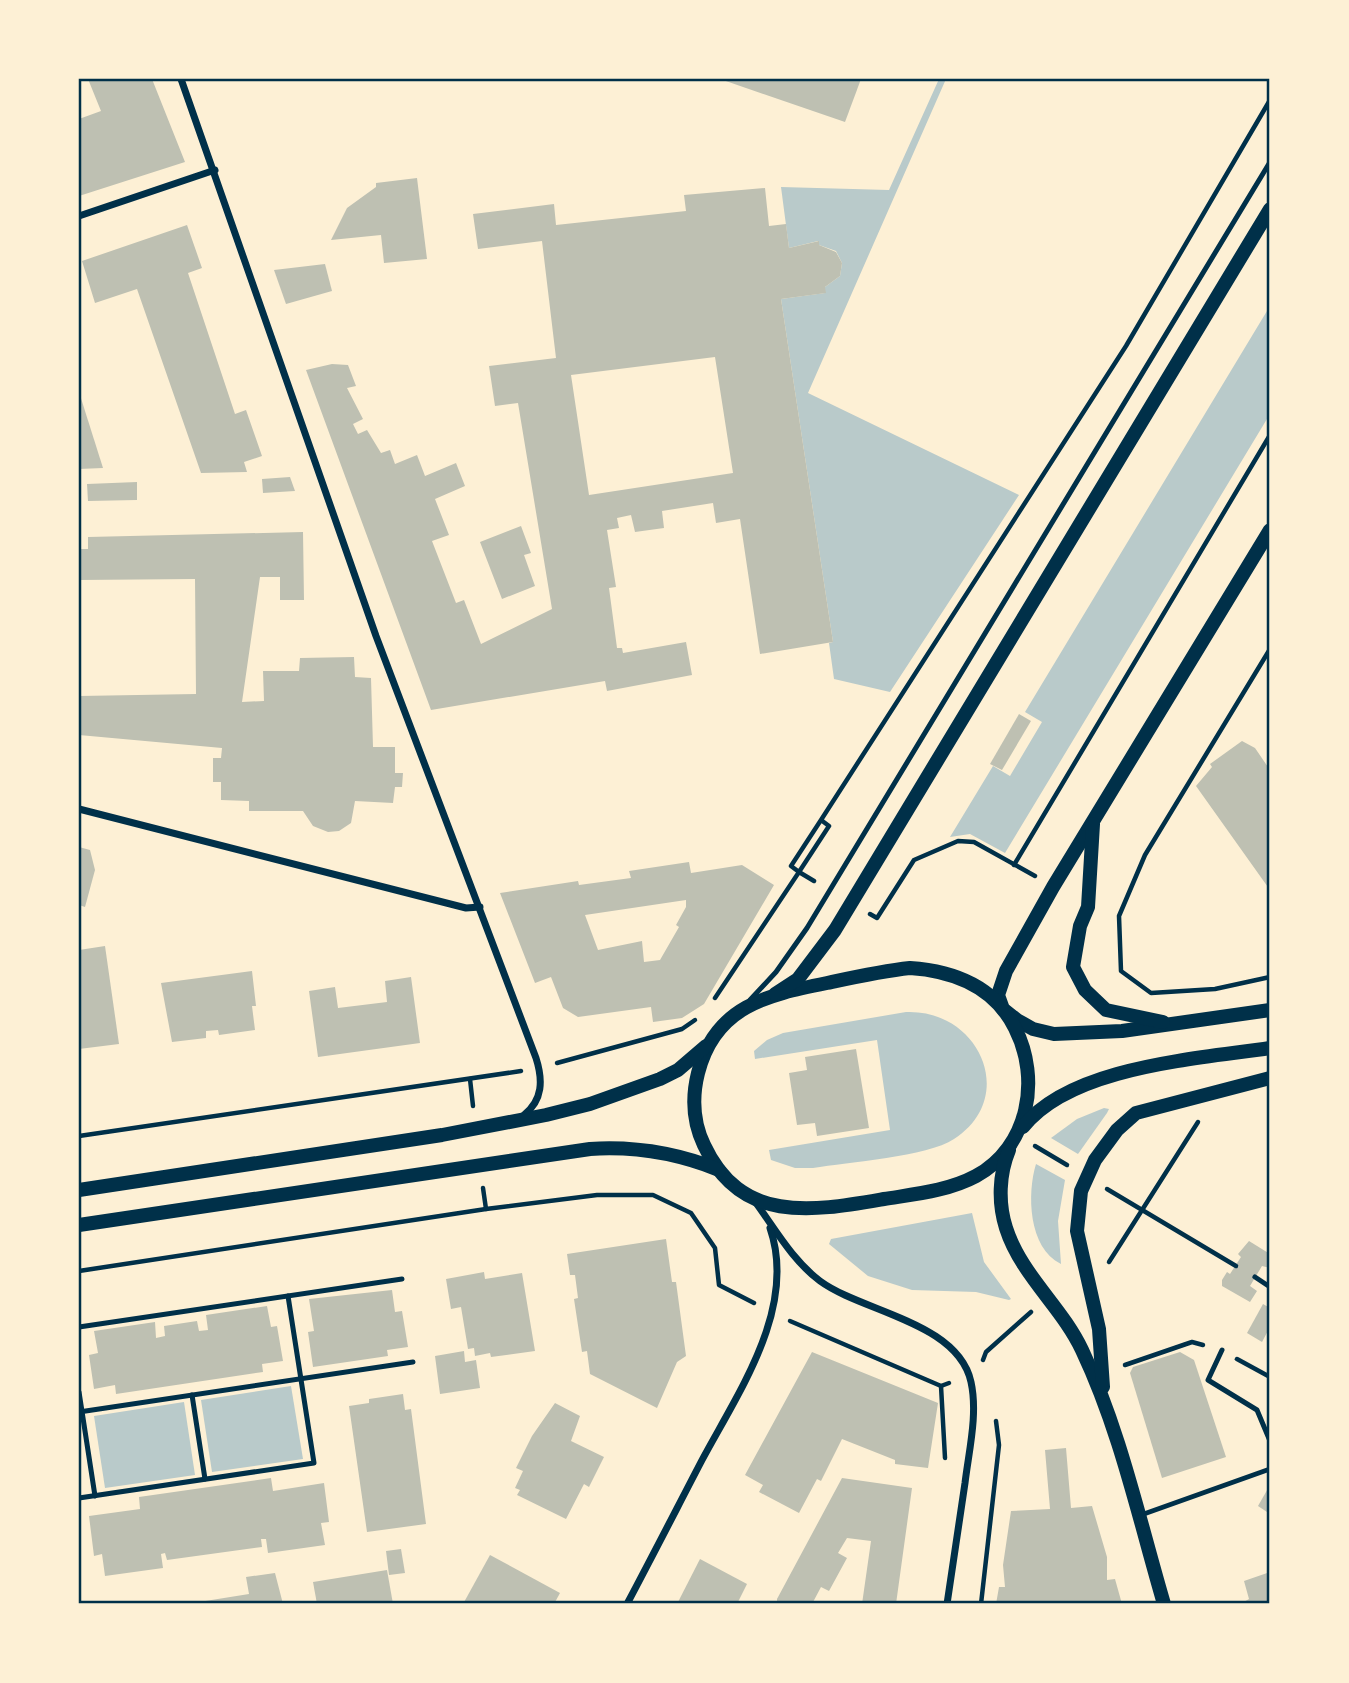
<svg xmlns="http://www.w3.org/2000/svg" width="1349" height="1683" font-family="'Golos Text',sans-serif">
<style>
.green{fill:#b9caca}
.building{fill:#bec0b2;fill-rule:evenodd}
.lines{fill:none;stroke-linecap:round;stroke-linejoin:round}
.path{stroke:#003049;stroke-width:4.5}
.service{stroke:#003049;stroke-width:5}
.minor{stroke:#003049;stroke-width:7}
.secondary{stroke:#003049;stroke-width:14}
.neatline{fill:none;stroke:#003049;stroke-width:2.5}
</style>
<rect width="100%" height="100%" fill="#fdf0d5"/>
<!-- green -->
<g class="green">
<polygon points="939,79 946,79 808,393 1019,495 890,692 834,679 829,643 833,642 781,299 825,293 825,287 840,276 842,263 836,251 819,245 818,241 789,248 781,187 889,190"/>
<polygon points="1270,306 1270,414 1005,853 970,834 950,837 993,766 1010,776 1042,722 1025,712"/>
<path d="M906 1012C979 1009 1019 1097 954 1139 927 1157 848 1162 813 1168H795L771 1160 769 1150 890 1130 877 1040 755 1059 754 1051 767 1040 783 1033Z"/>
<polygon points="1104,1108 1109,1109 1107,1113 1078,1154 1051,1138 1077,1119"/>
<path d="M1036 1164 1065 1180 1058 1221 1061 1264C1028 1248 1027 1193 1036 1164Z"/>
<polygon points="972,1213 984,1262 1011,1299 1009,1300 976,1292 912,1290 868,1276 829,1244 831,1239"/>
<polygon points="291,1386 303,1459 212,1472 201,1400"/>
<polygon points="184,1402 195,1475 105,1488 94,1416"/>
</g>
<!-- building -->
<g class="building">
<polygon points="88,79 152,79 185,162 79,196 79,119 101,111"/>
<polygon points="720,79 861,79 845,122"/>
<polygon points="417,178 427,259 384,263 381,235 331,240 347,208 376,187 376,183"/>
<path d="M765 188 769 226 786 224 789 248 819 241V245L836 252 842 263 840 276 825 287 826 293 781 299 833 642 760 654 740 519 716 523 713 503 662 511 664 528 635 532 631 515 617 518 619 528 607 530 616 587 609 588 617 648H622L623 653 686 642 692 675 607 691 605 681 431 710 306 370 332 364 348 365 356 386 347 388 363 419 353 424 358 434 367 430 381 453 390 450 395 464 417 455 425 476 456 463 465 486 435 499 449 535 432 541 456 603 464 600 481 644 552 609 518 403 495 406 489 366 556 358 542 241 478 249 473 214 554 204 556 225 686 211 684 195ZM715 357 733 473 589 495 571 375Z"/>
<polygon points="187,225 202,268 188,273 235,414 246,410 262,456 244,462 247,472 201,473 137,289 95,303 82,261"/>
<polygon points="325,264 332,291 286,304 274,270"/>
<polygon points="79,392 103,468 79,469"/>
<polygon points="290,477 295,491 263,493 262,479"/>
<polygon points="137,482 137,500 88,501 87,484"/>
<polygon points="521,526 531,553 524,555 535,586 502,599 480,542"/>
<polygon points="303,532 304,600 280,600 280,577 260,577 242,702 264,701 263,671 299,671 300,658 354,657 355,677 371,678 373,747 395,747 395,773 403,773 402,787 395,787 393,803 355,801 351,823 339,831 328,832 313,826 303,811 249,811 249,801 221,800 221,782 213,782 213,758 221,758 222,748 79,735 79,696 196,694 195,579 79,580 79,549 88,549 88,537"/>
<polygon points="1019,714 1031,721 1002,770 990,764"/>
<polygon points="1242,741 1255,748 1270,770 1270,890 1196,786 1212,767 1210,764"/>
<polygon points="79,847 90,850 95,870 85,907 79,905"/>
<path d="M689 862 691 873 742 865 774 885 704 1004 682 1018 653 1022 651 1007 578 1017 563 1008 551 977 535 983 500 893 578 881 579 885 631 878 629 871ZM686 900V907L676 925 679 927 660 960 644 962 642 941 598 950 585 915Z"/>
<polygon points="105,946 119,1044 79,1049 79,950"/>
<polygon points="252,971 256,1006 252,1006 255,1030 219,1035 218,1030 206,1031 206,1038 172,1042 161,983"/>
<polygon points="411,977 420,1043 318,1057 309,991 335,987 338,1008 387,1002 385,981"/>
<polygon points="856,1049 869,1128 817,1136 815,1123 797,1125 789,1073 807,1070 805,1057"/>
<polygon points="666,1239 672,1282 676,1282 686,1356 677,1362 657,1408 590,1374 587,1351 582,1352 574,1299 578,1298 575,1275 570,1275 567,1254"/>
<polygon points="1249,1241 1270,1254 1270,1268 1262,1266 1250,1286 1257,1291 1250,1302 1222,1286 1222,1280 1227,1272 1230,1274 1241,1257 1238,1254"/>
<polygon points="484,1272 485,1279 522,1273 535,1351 491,1357 490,1353 475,1356 474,1348 468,1349 461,1307 451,1309 446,1279"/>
<polygon points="392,1290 395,1312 402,1311 408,1347 387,1350 388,1356 313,1367 308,1332 314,1331 309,1299"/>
<polygon points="1263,1304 1270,1308 1270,1327 1262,1342 1247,1333"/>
<polygon points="267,1306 271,1327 277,1326 283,1361 262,1364 263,1372 116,1394 115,1385 94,1389 89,1355 98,1353 94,1331 155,1322 156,1338 165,1336 164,1326 197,1321 199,1331 208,1330 206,1315"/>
<polygon points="464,1351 465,1362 476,1360 480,1388 440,1394 435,1356"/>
<polygon points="812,1352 938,1403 928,1468 895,1464 895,1460 842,1439 821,1481 817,1479 799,1513 759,1492 763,1485 745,1475"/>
<polygon points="1180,1352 1194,1360 1226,1457 1162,1478 1130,1373 1133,1367"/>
<polygon points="403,1394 405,1410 411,1409 426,1524 367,1532 349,1406 369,1403 369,1399"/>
<polygon points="555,1403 580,1416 571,1441 604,1457 589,1487 584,1484 566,1519 517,1495 520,1490 515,1488 523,1471 516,1468 532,1436"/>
<polygon points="1066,1448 1071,1508 1092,1506 1107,1557 1107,1580 1115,1579 1122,1604 996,1604 999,1587 1005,1587 1003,1565 1011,1511 1050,1509 1045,1450"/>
<polygon points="271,1478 273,1491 324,1483 329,1522 321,1523 325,1545 268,1553 266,1539 261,1539 262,1547 167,1560 165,1553 161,1554 163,1568 105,1576 102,1554 94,1556 89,1516 140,1509 139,1497"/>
<polygon points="842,1478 912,1488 896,1604 862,1604 871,1541 847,1538 838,1553 847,1558 829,1591 821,1587 812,1604 777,1604 777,1599"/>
<polygon points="1270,1485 1270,1514 1258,1506"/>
<polygon points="401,1549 405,1573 389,1575 386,1551"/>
<polygon points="490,1555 560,1593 554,1604 463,1604"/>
<polygon points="700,1559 747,1584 737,1604 677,1604"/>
<polygon points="387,1570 393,1604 317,1604 313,1582"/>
<polygon points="1270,1572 1270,1604 1240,1604 1249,1599 1244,1581"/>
<polygon points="275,1573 283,1604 199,1604 199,1602 249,1594 246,1577"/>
</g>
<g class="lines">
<!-- path -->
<g class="path">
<polyline points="1270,649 1145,855 1119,916 1121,971 1151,993 1215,989 1270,977"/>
<polyline points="821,820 829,826 799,872 791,866 821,820 1126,346 1270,100"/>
<polyline points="1014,865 1270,435"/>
<polyline points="870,914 877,918 914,860 958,841 974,842 1035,876"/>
<polyline points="715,998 799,872 814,881"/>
<polyline points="557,1063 682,1029 695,1020"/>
<polyline points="470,1079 473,1106"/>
<polyline points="79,1136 521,1071"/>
<polyline points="1035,1146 1067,1165"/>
<polyline points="483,1188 486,1209"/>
<polyline points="1107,1189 1236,1266"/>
<polyline points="1109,1262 1198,1122"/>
<polyline points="79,1271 486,1209 597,1195 653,1195 691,1213 715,1248 719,1285 754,1303"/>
<polyline points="790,1321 941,1386 949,1383"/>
<polyline points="1237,1359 1270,1377"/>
<polyline points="983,1360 986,1352 1031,1312"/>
<polyline points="1125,1365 1192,1342 1203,1345"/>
<polyline points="941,1386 945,1458"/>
<polyline points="981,1604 999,1445 996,1421"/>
</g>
<!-- service -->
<g class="service">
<polyline points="750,1000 776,972 807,928 1270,162"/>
<polyline points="1255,1277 1270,1287"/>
<polyline points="79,1327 402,1279"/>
<polyline points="1222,1350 1208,1380 1257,1410 1270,1441"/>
<polyline points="79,1392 95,1496"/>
<polyline points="192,1395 205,1479"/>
<polyline points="79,1412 413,1362"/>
<polyline points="79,1498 314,1463 288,1296"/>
<polyline points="1141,1515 1270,1469"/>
</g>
<!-- minor -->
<g class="minor">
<path d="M181 79 376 636 536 1058C543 1080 543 1100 524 1115"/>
<polyline points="79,216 215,170"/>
<polyline points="79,809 466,908 480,907"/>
<path d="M756 1203C775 1229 793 1261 820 1281 862 1312 958 1322 971 1382 978 1414 969 1450 965 1483 959 1523 953 1564 947 1604"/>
<path d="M627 1604C652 1557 676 1510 701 1462 737 1394 798 1309 770 1228"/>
</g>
<!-- secondary -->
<g class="secondary">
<polyline points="1270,530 1053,887 1006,971 998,995 1003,1009 1017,1020 1033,1029 1054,1034 1122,1031 1270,1010"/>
<polyline points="1093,824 1088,907 1080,926 1073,967 1085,990 1106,1010 1163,1022"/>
<path d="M910 968C954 971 994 986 1015 1028 1041 1079 1029 1147 976 1176 948 1191 915 1194 884 1199 814 1211 741 1225 704 1145 693 1122 692 1097 698 1073 715 1006 767 995 827 983 855 977 882 971 910 968Z"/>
<polyline points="775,994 798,979 835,930 1270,209"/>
<path d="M1023 1127C1071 1066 1198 1059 1270 1048"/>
<path d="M1009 1150C999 1174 998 1203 1006 1228 1021 1275 1062 1307 1082 1350 1120 1430 1139 1519 1164 1604"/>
<polyline points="79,1190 442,1135 546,1115 590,1104 660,1079 678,1070 706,1046"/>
<path d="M79 1225 590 1149C636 1146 677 1153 719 1170"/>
<polyline points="1103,1387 1099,1329 1077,1231 1081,1191 1095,1160 1117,1130 1136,1113 1270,1078"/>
</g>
</g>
<!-- border -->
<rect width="1349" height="1683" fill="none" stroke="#fdf0d5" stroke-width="161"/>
<rect x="80" y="80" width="1188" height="1522" class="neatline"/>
</svg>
